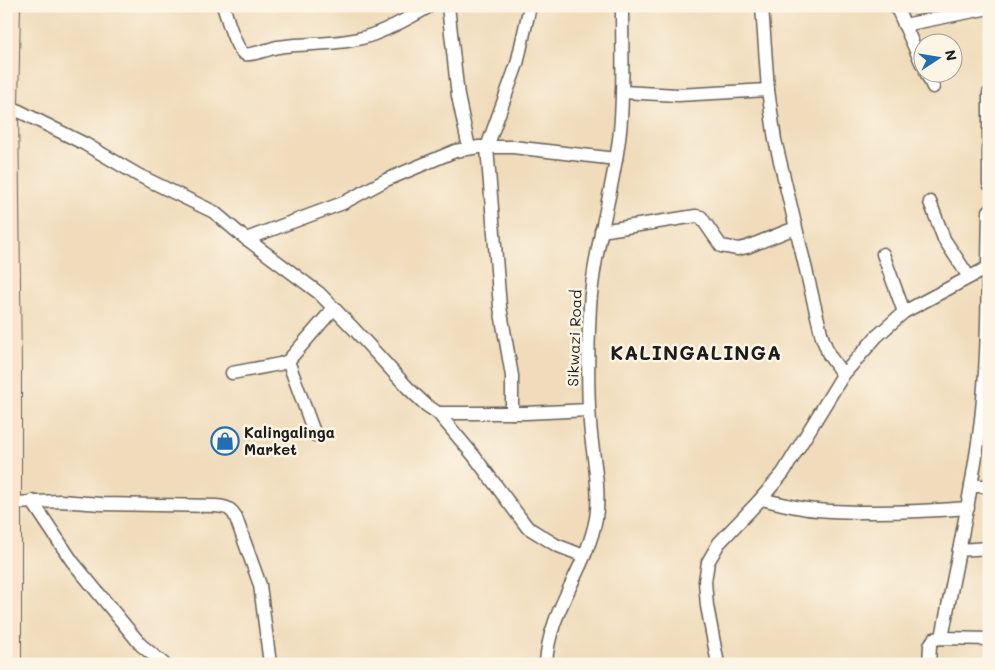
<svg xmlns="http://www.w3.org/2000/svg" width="995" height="670" font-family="Mali,sans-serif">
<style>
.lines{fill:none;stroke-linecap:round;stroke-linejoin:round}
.minor-casing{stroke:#665f54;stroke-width:15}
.secondary-casing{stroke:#665f54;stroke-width:20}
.minor{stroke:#fff;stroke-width:12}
.secondary{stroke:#fce5cf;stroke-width:18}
.labels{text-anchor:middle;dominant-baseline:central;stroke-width:5;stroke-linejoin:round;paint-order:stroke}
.street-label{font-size:15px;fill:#1c1c1c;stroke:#fcf5e5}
.poi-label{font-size:15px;font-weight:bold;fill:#1c1c1c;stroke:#fcf5e5;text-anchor:start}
.district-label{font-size:20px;font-weight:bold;letter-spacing:1px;fill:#1c1c1c;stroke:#fcf5e5}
</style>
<rect width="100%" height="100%" fill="#fcf5e5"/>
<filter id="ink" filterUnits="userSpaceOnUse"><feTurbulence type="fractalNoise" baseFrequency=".02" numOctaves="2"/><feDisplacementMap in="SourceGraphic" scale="10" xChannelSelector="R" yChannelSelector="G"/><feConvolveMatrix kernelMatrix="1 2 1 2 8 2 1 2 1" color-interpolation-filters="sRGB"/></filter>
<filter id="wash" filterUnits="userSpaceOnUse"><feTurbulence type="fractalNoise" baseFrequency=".0096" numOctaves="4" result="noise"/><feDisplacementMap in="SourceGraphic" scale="20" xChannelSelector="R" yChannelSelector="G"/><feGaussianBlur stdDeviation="1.12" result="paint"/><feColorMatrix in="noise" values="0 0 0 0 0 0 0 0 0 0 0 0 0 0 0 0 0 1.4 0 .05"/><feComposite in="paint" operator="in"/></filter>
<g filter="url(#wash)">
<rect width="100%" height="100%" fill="#f0dcbb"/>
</g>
<g filter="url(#ink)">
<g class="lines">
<!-- minor casing -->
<g class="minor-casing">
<g id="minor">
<path d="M223 6C227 16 235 50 245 54 251 56 271 48 278 47 304 43 332 45 358 39 381 34 409 18 430 6"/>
<polyline points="448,6 458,96 469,148"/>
<polyline points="762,6 768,90 775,140 822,337 829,355 843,375"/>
<polyline points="896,6 922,64"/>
<polyline points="904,25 989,8"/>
<polyline points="926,72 933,87"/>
<polyline points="622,92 678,95 768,90"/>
<polyline points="989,93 989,184"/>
<polyline points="9,106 85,144 138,175 214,212 240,234 319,293 353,328 408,388 426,405 438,413 474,456 527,527 556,545 584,556"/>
<polyline points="930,202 944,239 969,277"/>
<polyline points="601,231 696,216 701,217 721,246 738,249 747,247 795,228"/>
<polyline points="246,239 343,203 386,180 455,151 479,147 513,147 616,159"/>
<polyline points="883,254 904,312"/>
<polyline points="288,361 315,435"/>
<polyline points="232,373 280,364 288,361 334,308"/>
<polyline points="438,413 526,413 589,410"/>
<polyline points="512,413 512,376 500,307 487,147 517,64 530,6"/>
<polyline points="971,486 989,486"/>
<path d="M761 499C779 503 799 509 817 510 868 514 918 512 968 508"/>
<polyline points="32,501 72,561 141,645 164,664"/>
<path d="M13 503 60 501 101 504 216 506C226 507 232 508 236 518L260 585 270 664"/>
<polyline points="959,550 989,548"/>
<path d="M942 638C955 568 971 498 980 428 989 356 987 283 989 211"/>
<path d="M546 664C548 611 587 569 596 518 601 487 592 454 590 423 587 385 588 345 590 306 594 247 614 190 620 131 624 90 622 48 622 6"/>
<polyline points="718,664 707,606 705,581 708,562 719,543 758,502 783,473 843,375 876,337 904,312 987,268"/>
<polyline points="929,664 930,645 934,639 942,638 989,639"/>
</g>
</g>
<!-- secondary casing -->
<g class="secondary-casing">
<polyline id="secondary" points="11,6 9,106 12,371 12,664"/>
</g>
<!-- minor -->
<use href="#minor" class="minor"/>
<!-- secondary -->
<use href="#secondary" class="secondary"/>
</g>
</g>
<!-- icons -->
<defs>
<g id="shop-ring" transform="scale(1.4375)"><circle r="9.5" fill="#fcf5e5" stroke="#1f6fb2" stroke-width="1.5"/><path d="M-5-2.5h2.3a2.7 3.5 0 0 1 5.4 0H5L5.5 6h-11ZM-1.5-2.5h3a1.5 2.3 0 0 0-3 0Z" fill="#1f6fb2"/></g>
</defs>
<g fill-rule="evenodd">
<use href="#shop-ring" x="225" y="441"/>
</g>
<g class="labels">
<!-- street labels -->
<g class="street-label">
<text transform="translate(574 338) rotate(-88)">Sikwazi Road</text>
</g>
<!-- poi labels -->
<g class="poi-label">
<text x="244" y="432">Kalingalinga<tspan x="244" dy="17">Market</tspan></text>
</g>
<!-- district labels -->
<g class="district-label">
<text x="696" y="352">KALINGALINGA</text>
</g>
</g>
<!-- margin -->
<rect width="995" height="670" fill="none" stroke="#fcf5e5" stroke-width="25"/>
<!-- north arrow -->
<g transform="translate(938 58) rotate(78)"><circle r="24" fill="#fcf5e5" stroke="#a29e95"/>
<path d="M0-4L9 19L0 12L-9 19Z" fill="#1f6fb2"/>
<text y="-8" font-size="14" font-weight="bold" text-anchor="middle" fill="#1c1c1c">N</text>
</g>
</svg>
